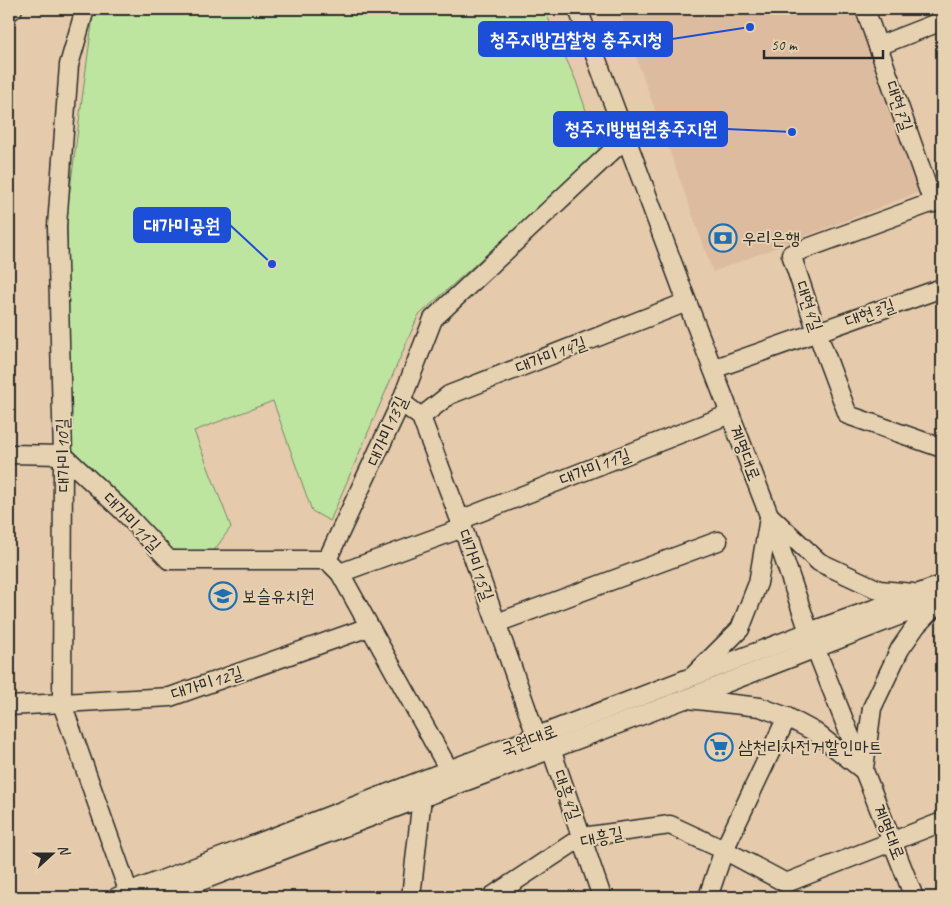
<svg xmlns="http://www.w3.org/2000/svg" width="951" height="906" font-family="Caveat,'Poor Story',sans-serif">
<style>
.built{fill:#ddbb9f}
.green{fill:#bee5a0;stroke:#748866}
.lines{fill:none;stroke-linecap:round;stroke-linejoin:round}
.minor-casing{stroke:#2b2b2b;stroke-width:21}
.minor{stroke:#e6d2b0;stroke-width:18}
.labels{text-anchor:middle;dominant-baseline:central;stroke-width:4;stroke-linejoin:round;paint-order:stroke}
.street-label{font-size:18px;fill:#2b2b2b;stroke:#e6d2b0}
.poi-label{font-size:18px;fill:#2b2b2b;stroke:#e6d2b0;text-anchor:start}
.leader{fill:none;stroke:#1d4ed8;stroke-width:2}
.callout-dot{fill:#1d4ed8;stroke:#e6d2b0;stroke-width:2}
.callout{fill:#1d4ed8;stroke:#1d4ed8;stroke-width:2}
.callout-label{font-size:19px;text-anchor:middle;font-weight:bold;fill:#fff}
</style>
<rect width="100%" height="100%" fill="#e5caab"/>
<filter id="ink" filterUnits="userSpaceOnUse"><feTurbulence type="fractalNoise" baseFrequency=".02" numOctaves="2"/><feDisplacementMap in="SourceGraphic" scale="10" xChannelSelector="R" yChannelSelector="G"/><feConvolveMatrix kernelMatrix="1 2 1 2 8 2 1 2 1" color-interpolation-filters="sRGB"/></filter>
<g filter="url(#ink)">
<!-- built -->
<polygon class="built" points="619,9 859,9 924,190 713,272"/>
<!-- green -->
<polygon class="green" points="94,9 544,9 576,81 600,152 418,316 330,521 312,511 273,401 194,431 231,527 213,552 171,550 69,446 67,212"/>
<g class="lines">
<!-- minor casing -->
<g class="minor-casing">
<g id="minor">
<polyline points="85,9 69,65 57,226 63,455 62,704 129,893"/>
<polyline points="578,9 687,302 769,515 809,632 914,897"/>
<polyline points="865,9 933,203"/>
<polyline points="9,12 13,9"/>
<polyline points="878,46 942,21"/>
<polyline points="942,199 791,254 817,332 848,415 942,448"/>
<polyline points="713,369 942,288"/>
<polyline points="401,402 421,417 460,520 537,738"/>
<polyline points="421,417 449,395 687,302"/>
<polyline points="9,454 63,455 124,512 169,560 327,560"/>
<polyline points="771,517 819,562 879,590 913,593"/>
<polyline points="460,520 730,414"/>
<polyline points="340,573 463,528"/>
<polyline points="497,623 718,541"/>
<polyline points="695,674 740,629 758,583 769,518"/>
<polyline points="688,699 760,707 787,717 815,732 863,770"/>
<polyline points="9,706 170,697 369,627"/>
<polyline points="551,749 602,897"/>
<polyline points="864,768 872,708 900,649 916,626 937,604"/>
<polyline points="449,770 340,573 327,560 401,402 433,319 626,138"/>
<polyline points="786,883 942,822"/>
<polyline points="117,897 809,632 942,585"/>
<polyline points="158,897 685,699 942,599"/>
<polyline points="411,897 422,797"/>
<polyline points="491,897 582,837 670,825 724,850 786,883"/>
<polyline points="708,897 724,850 787,717"/>
</g>
</g>
<!-- minor -->
<use href="#minor" class="minor"/>
</g>
</g>
<!-- icons -->
<defs>
<g id="bank-ring" transform="scale(1.4375)"><circle r="9.5" fill="#e6d2b0" stroke="#1f6fb2" stroke-width="1.5"/><path d="M-6-4H6V4H-6ZM0-2.3a2.3 2.3 0 1 0 0 4.6a2.3 2.3 0 1 0 0-4.6Z" fill="#1f6fb2"/></g>
<g id="school-ring" transform="scale(1.4375)"><circle r="9.5" fill="#e6d2b0" stroke="#1f6fb2" stroke-width="1.5"/><path d="M0-5L7-2L0 1L-7-2ZM-4 1L0 2.5L4 1V4Q0 6-4 4Z" fill="#1f6fb2"/></g>
<g id="supermarket-ring" transform="scale(1.4375)"><circle r="9.5" fill="#e6d2b0" stroke="#1f6fb2" stroke-width="1.5"/><path d="M-6-5.5h2.5l.6 2H6L4.5 2H-2.5L-4.4-4H-6ZM-1.5 3.2a1.3 1.3 0 1 0 .1 0ZM3 3.2a1.3 1.3 0 1 0 .1 0Z" fill="#1f6fb2"/></g>
</defs>
<g fill-rule="evenodd">
<use href="#bank-ring" x="723" y="238"/>
<use href="#school-ring" x="223" y="596"/>
<use href="#supermarket-ring" x="719" y="747"/>
</g>
<g class="labels">
<!-- street labels -->
<g class="street-label">
<text transform="translate(899 106) rotate(71)">대현7길</text>
<text transform="translate(809 306) rotate(71)">대현4길</text>
<text transform="translate(870 313) rotate(-20)">대현3길</text>
<text transform="translate(551 355) rotate(-21)">대가미14길</text>
<text transform="translate(387 431) rotate(-66)">대가미13길</text>
<text transform="translate(745 453) rotate(69)">계명대로</text>
<text transform="translate(63 455) rotate(-91)">대가미10길</text>
<text transform="translate(595 467) rotate(-21)">대가미11길</text>
<text transform="translate(132 522) rotate(46)">대가미11길</text>
<text transform="translate(476 565) rotate(70)">대가미15길</text>
<text transform="translate(207 683) rotate(-18)">대가미12길</text>
<text transform="translate(529 740) rotate(-21)">국원대로</text>
<text transform="translate(567 795) rotate(71)">대흥4길</text>
<text transform="translate(889 832) rotate(68)">계명대로</text>
<text transform="translate(602 837) rotate(-12)">대흥길</text>
</g>
<!-- poi labels -->
<g class="poi-label">
<text x="742" y="238">우리은행</text>
<text x="242" y="596">보슬유치원</text>
<text x="738" y="747">삼천리자전거할인마트</text>
</g>
</g>
<!-- callouts -->
<path class="leader" d="M750 27L672 39M792 132L727 129M272 264L230 225"/>
<g class="callout-dot">
<circle cx="750" cy="27" r="5"/>
<circle cx="792" cy="132" r="5"/>
<circle cx="272" cy="264" r="5"/>
</g>
<g class="callout">
<rect x="479" y="22" width="193" height="34" rx="5"/>
<rect x="554" y="112" width="173" height="34" rx="5"/>
<rect x="134" y="208" width="96" height="34" rx="5"/>
</g>
<g class="callout-label">
<text x="576" y="46">청주지방검찰청 충주지청</text>
<text x="641" y="135">청주지방법원충주지원</text>
<text x="182" y="232">대가미공원</text>
</g>
<!-- margin -->
<rect width="951" height="906" fill="none" stroke="#e6d2b0" stroke-width="30"/>
<rect x="15" y="15" width="921" height="876" fill="none" stroke="#2b2b2b" stroke-width="2" filter="url(#ink)"/>
<!-- north arrow -->
<g transform="translate(52 854) rotate(69)" stroke="#e6d2b0" stroke-width="4" paint-order="stroke">
<path d="M0-4L9 19L0 12L-9 19Z" fill="#2b2b2b"/>
<text y="-8" font-size="14" font-weight="bold" text-anchor="middle" fill="#2b2b2b">N</text>
</g>
<!-- scale -->
<path d="M764 50v8h119v-8" fill="none" stroke="#2b2b2b" stroke-width="2.5"/>
<text x="771" y="50" font-size="15" fill="#2b2b2b" stroke="#e6d2b0" stroke-width="4" paint-order="stroke">50 m</text>
</svg>
